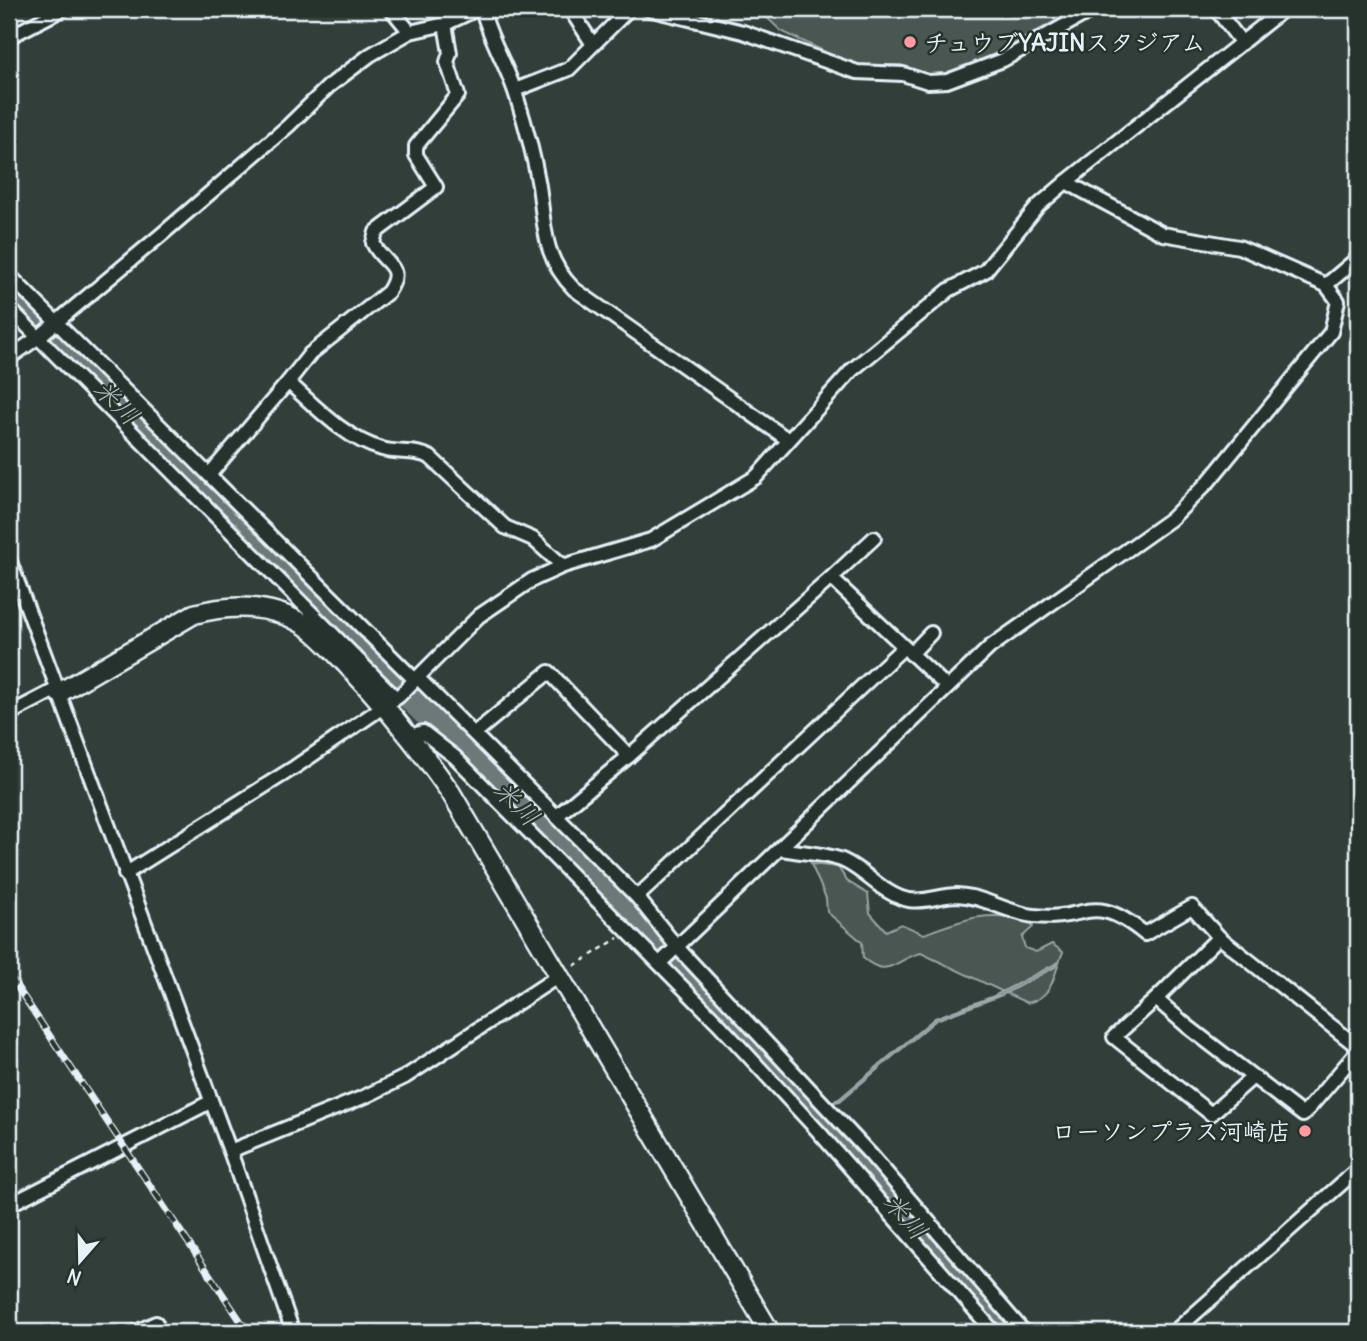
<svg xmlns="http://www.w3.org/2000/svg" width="1367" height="1341" font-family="Delius,'Klee One',sans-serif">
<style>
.green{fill:#495651;stroke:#98a4a4;stroke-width:2}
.water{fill:#6d7978;stroke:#9ea9ab;stroke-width:2}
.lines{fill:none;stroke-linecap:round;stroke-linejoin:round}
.river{stroke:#6d7978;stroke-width:26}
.street-casing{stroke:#e8f1f8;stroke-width:18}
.secondary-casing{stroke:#e8f1f8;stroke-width:23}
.path{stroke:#e8f1f8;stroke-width:2.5;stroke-dasharray:5 5;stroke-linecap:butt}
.street{stroke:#26332d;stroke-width:12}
.secondary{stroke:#26332d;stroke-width:18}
.rail-casing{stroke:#e8f1f8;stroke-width:7}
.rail{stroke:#26332d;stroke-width:4.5;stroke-dasharray:13;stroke-linecap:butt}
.poi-dot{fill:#ff9aa2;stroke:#26332d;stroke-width:2.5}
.labels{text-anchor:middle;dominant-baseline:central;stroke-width:5;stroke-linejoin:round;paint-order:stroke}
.poi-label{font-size:24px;font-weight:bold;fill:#e8f1f8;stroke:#26332d;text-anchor:start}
.water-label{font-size:26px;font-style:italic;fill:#b1bbbe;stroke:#26332d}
</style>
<rect width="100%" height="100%" fill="#323e39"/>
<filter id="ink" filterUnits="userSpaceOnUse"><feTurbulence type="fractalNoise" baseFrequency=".0143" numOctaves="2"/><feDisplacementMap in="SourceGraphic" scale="14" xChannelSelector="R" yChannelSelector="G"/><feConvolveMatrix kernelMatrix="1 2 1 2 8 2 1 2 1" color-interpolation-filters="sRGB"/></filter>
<g filter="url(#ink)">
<!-- green -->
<g class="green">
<polygon points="758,9 1077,9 999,52 945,75 929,75 901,65 858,65 832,55 781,31"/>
<path d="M811 864 838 867 847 881 868 894 870 913 886 931 901 924 924 934C964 919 989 909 1032 922L1033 927 1022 937 1025 948 1036 952 1052 944 1063 952C1053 974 1055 997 1027 1003L921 953C895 959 889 980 863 958L862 942 827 912 826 898Z"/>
</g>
<!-- water -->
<polygon class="water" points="1057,963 1055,967 1002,995 936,1020 840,1101 829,1103 839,1099 935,1018 994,996"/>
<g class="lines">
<!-- river -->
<polyline class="river" points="9,293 173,453 278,566 638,924 840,1139 928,1245 1006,1332"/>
<!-- street casing -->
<g class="street-casing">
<g id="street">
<polyline points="391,9 410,32"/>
<path d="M482 9C490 40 508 67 517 98 526 126 534 157 539 186 545 227 543 258 574 289L787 439"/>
<polyline points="570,9 592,43"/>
<polyline points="648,9 743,32 857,72 903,74 928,82 947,81 1003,60 1094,9"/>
<polyline points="1216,9 1242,43"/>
<path d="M445 24 450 53 447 62 458 95 416 146V155L436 187 376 232 373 243C383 265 406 265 388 292L310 354 288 382C315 406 345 439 382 449 398 454 414 449 430 457L505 527 533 539 563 566"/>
<polyline points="9,37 63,9"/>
<polyline points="515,90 569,69 629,9"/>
<polyline points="1066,182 1163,234 1239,247 1326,285"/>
<polyline points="9,275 209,475 288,382"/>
<polyline points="9,308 396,698"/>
<polyline points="9,358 40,336 161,235 288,126 329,86 370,55 410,32 445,24 477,9"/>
<polyline points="209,475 415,680"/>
<polyline points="9,559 230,1151 293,1332"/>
<polyline points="831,578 874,538"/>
<polyline points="911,654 931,633"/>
<polyline points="418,678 637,897 677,947 871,1155 1024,1332"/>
<polyline points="9,714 57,689"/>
<polyline points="475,733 549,672 629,756 558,815"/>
<polyline points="411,736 423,732 455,757 718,1023 818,1131 994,1332"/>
<polyline points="629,756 831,578 947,687"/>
<path d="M781 849C800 853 826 853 844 861 866 871 885 896 909 900 926 903 940 895 957 895 984 896 1007 913 1034 916 1088 922 1091 890 1145 934L1192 907 1219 937 1358 1047"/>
<polyline points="125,874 295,767 399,696 479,616 532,580 563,566 651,540 756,477 852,370 949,290 985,271 1038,206 1066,182 1284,9"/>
<polyline points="637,897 904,647"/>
<polyline points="1219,937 1156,999 1187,1026 1303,1115 1358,1051"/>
<polyline points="660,963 990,647 1171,519 1209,481 1331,332 1338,301 1326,285 1358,258"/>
<polyline points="1156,999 1114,1037 1211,1114 1253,1077"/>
<polyline points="230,1151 366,1096 405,1077 557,977"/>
<polyline points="9,1205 210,1102"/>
<polyline points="136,1332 156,1323"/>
<polyline points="1174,1332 1358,1169"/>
</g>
</g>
<!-- secondary casing -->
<g class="secondary-casing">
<path id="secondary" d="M59 693 194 614C230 604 270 604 303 624 319 634 333 651 346 664 385 705 419 747 451 793L770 1332"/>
</g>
<!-- path -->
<polyline class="path" points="574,966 618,938"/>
<!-- street -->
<use href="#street" class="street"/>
<!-- secondary -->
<use href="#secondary" class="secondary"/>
<!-- rail casing -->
<g class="rail-casing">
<polyline id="rail" points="9,975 248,1332"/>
</g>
<!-- rail -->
<use href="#rail" class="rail"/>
</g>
</g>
<!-- markers -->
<g class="poi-dot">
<circle cx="910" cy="42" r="7"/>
<circle cx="1305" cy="1131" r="7"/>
</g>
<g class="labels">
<!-- poi labels -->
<g class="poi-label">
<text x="924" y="42">チュウブYAJINスタジアム</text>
<text x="1291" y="1131" text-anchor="end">ローソンプラス河崎店</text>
</g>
<!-- water labels -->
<g class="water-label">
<text transform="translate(117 402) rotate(45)">米川</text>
<text transform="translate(517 803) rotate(45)">米川</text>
<text transform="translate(906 1216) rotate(49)">米川</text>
</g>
</g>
<!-- margin -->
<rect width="1367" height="1341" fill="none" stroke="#26332d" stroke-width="35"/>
<rect x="18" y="18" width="1332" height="1306" fill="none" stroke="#e8f1f8" stroke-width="2.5" filter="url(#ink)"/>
<!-- north arrow -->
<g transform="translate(80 1261) rotate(200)" stroke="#26332d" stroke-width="5" paint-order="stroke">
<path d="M0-5L12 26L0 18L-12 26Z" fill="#e8f1f8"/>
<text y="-10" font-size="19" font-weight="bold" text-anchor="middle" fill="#e8f1f8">N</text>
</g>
</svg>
